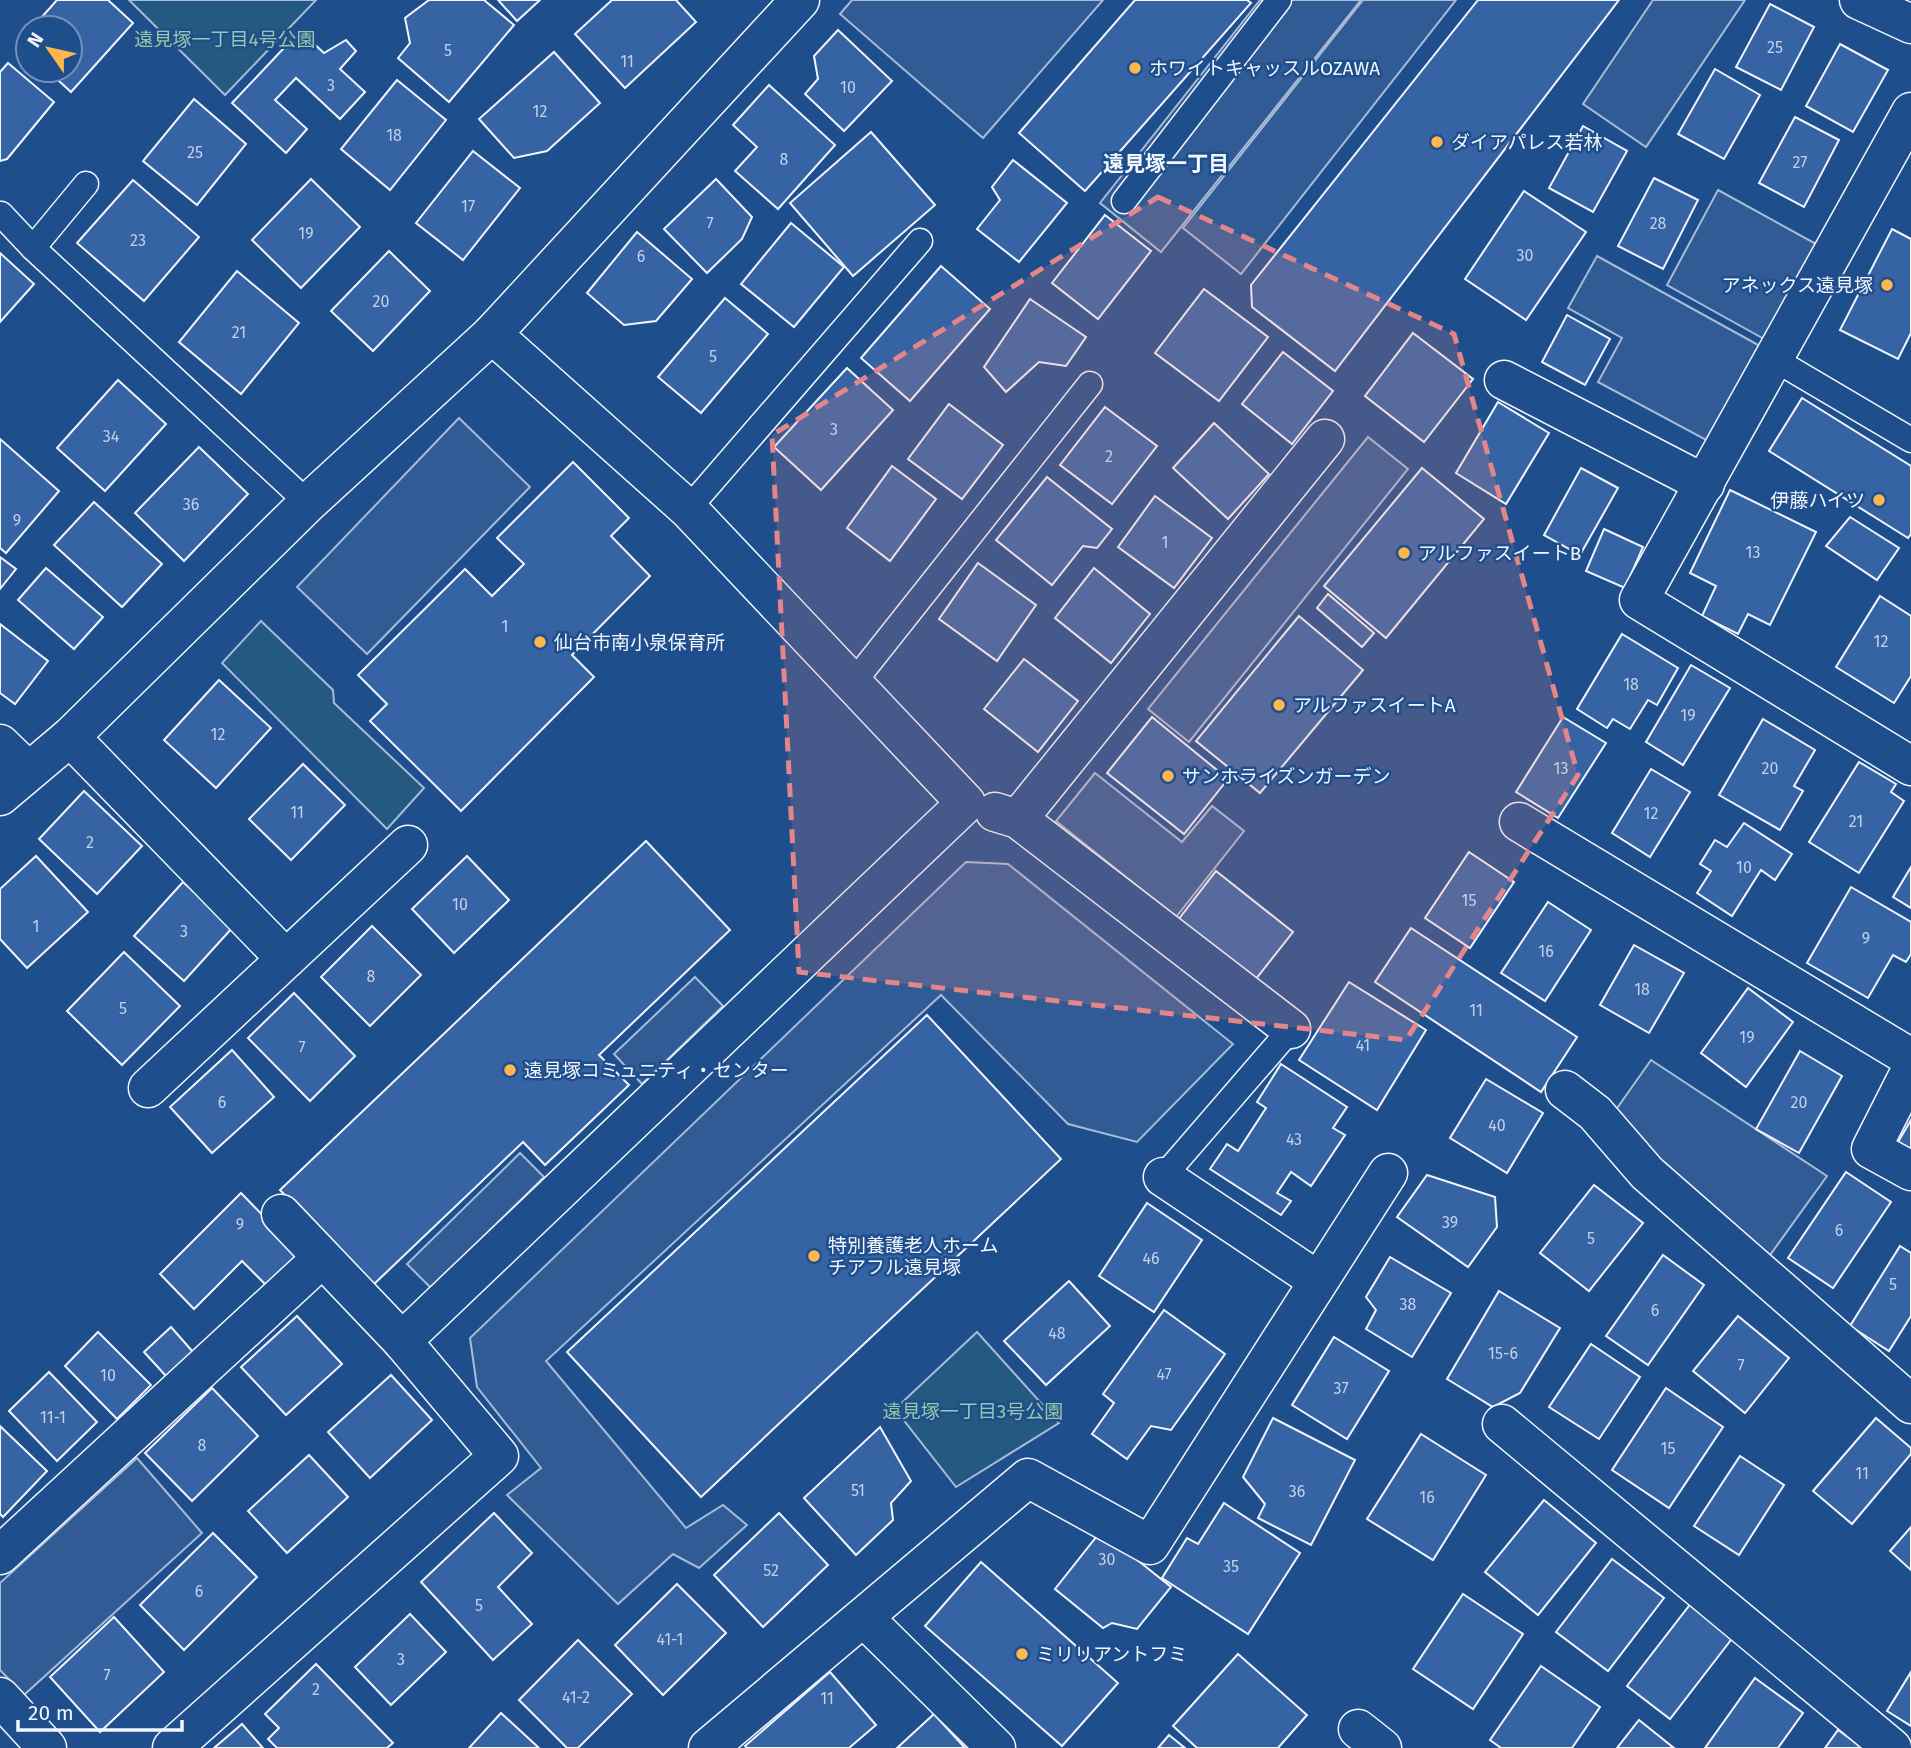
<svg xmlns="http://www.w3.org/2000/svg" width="1911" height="1748" font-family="'Fira Sans','Noto Sans JP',sans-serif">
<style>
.green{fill:#245a82;stroke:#a8bbd7;stroke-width:2}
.parking{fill:#305b95;stroke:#a8bbd7;stroke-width:2}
.building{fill:#3563a3;stroke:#f2f6ff;stroke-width:2}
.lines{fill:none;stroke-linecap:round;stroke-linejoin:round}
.lane-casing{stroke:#f2f6ff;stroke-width:27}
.street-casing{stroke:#f2f6ff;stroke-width:41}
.lane{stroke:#1f4e8c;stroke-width:24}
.street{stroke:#1f4e8c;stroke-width:38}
.marked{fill:#e38589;fill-opacity:0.2;stroke:#e38589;stroke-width:5;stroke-dasharray:14 9;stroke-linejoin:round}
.poi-dot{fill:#ffb74d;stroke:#1f4e8c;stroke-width:2.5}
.labels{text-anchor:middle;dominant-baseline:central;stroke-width:5;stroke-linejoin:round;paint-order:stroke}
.number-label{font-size:16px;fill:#c3d1e8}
.park-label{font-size:19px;fill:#97c8a6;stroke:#1f4e8c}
.poi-label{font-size:19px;fill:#f2f6ff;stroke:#1f4e8c;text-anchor:start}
.neighbourhood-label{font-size:21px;font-weight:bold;fill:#f2f6ff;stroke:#1f4e8c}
</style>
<rect width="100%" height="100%" fill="#1f4e8c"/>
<!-- green -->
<g class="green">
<polygon points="129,0 316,0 225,95"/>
<polygon points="261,621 333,690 334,703 424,788 387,829 222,663"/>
<polygon points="977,1332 1059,1423 956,1487 895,1409"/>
</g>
<!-- parking -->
<g class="parking">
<polygon points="852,0 1103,0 983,138 840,14"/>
<polygon points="1260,0 1361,0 1161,252 1100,203"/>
<polygon points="1363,0 1456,0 1241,274 1183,228"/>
<polygon points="1653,0 1745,0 1646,147 1583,104"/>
<polygon points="1718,190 1816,244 1764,339 1667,285"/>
<polygon points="1597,256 1760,346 1708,441 1598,382 1622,338 1568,308"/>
<polygon points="459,418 530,487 367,654 297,587"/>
<polygon points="1368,437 1408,469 1189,742 1148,709"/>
<polygon points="1095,773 1182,842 1212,806 1244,831 1176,917 1056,821"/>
<polygon points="966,862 1008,864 1233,1044 1137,1142 1068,1124 941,995 546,1361 686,1528 723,1505 747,1525 699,1568 673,1554 618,1604 507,1495 541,1468 477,1387 470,1338"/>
<polygon points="695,977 723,1006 642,1084 614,1054"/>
<polygon points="1651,1060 1827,1176 1765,1262 1613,1114"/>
<polygon points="520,1153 544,1177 431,1288 407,1264"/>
<polygon points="137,1458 202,1533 24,1695 0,1670 0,1583"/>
</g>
<!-- building -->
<g class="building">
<polygon points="57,0 108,0 133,23 71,92 47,70 70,70 70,28 32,28"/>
<polygon points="429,0 484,0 514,25 449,102 398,58 410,43 405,18"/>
<polygon points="498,0 540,0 517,21"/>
<polygon points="612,0 676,0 696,22 625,88 575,34"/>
<polygon points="1135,0 1247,0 1251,3 1085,191 1019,133"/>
<polygon points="1478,0 1619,0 1335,371 1252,307 1251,285"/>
<polygon points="1770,4 1814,27 1781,90 1736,67"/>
<polygon points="838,30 892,81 844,131 805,94 818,79 814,56"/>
<polygon points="300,31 324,53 346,40 356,51 340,69 365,92 340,119 296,78 275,100 307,129 286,153 232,103"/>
<polygon points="28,32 28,53 18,43"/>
<polygon points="1840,44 1888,70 1853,132 1806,106"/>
<polygon points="554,52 600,103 547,151 514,158 479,119"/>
<polygon points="8,63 54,102 7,159 0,161 0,72"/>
<polygon points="1715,69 1760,95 1724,159 1678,134"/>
<polygon points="397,80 446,120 390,190 341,149"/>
<polygon points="769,85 835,145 778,209 735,171 757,147 733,125"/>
<polygon points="194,99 246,144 197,205 143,161"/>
<polygon points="1795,117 1839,140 1804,207 1759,183"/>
<polygon points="1583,126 1627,151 1593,212 1549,188"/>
<polygon points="871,132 935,205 853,276 790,203"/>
<polygon points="473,151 520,188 463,260 416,223"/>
<polygon points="1013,160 1067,203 1019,262 977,229 1000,200 992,187"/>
<polygon points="1654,178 1698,200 1663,269 1618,246"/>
<polygon points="311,179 360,227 301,288 252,240"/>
<polygon points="716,179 752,217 742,239 707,273 664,229"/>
<polygon points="133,180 199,237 144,301 77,243"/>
<polygon points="1524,191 1586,232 1526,320 1465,279"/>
<polygon points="1105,215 1151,251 1098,319 1052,283"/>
<polygon points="791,223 844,267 794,327 741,284"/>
<polygon points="1892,229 1911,239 1911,333 1898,359 1840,330"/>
<polygon points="637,232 692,279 656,321 624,325 587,293"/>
<polygon points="389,251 430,291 373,351 331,311"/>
<polygon points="0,253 34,284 0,322"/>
<polygon points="941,266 990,309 910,401 861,358"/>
<polygon points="237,271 299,323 241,394 179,342"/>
<polygon points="1204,289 1268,337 1219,401 1155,353"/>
<polygon points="725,298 768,334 701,413 658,377"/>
<polygon points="1030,299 1086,337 1066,366 1039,362 1006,392 984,367"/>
<polygon points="1567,315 1610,339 1585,385 1542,362"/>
<polygon points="1413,333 1473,379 1424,442 1365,396"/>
<polygon points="1283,352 1333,391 1292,444 1242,404"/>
<polygon points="847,368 893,410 821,490 774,447"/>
<polygon points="118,380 166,424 105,491 57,448"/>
<polygon points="1802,398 1911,466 1911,534 1908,538 1769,451"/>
<polygon points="1498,402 1549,433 1506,504 1456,473"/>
<polygon points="949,404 1003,445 962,499 908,459"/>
<polygon points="1105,407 1157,446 1112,504 1060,465"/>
<polygon points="1214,423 1269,474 1228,519 1173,468"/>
<polygon points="0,439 59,491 6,553 0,548"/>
<polygon points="199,447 248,494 184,561 135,513"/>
<polygon points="573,462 629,518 611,536 650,576 572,655 594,677 461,811 370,721 387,704 358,675 465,569 492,596 524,564 497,538"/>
<polygon points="892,466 936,499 890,561 847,528"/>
<polygon points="1422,468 1484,519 1386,638 1324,586"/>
<polygon points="1581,468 1618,488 1580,555 1544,535"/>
<polygon points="1047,477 1112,529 1097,548 1083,546 1052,585 996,540"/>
<polygon points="1730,490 1816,532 1770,625 1748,614 1738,634 1702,616 1716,586 1690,573"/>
<polygon points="1155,496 1212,538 1174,588 1118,547"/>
<polygon points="94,502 162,564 122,607 54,545"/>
<polygon points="1850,517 1899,548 1877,580 1826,546"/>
<polygon points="1604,529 1643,547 1625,588 1586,571"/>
<polygon points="0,557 16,569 0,589"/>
<polygon points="978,563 1036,605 997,661 939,619"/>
<polygon points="46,568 103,617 74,649 18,600"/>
<polygon points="1094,568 1150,614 1111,663 1055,618"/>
<polygon points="1328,594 1374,633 1362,647 1317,608"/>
<polygon points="1880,596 1911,616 1911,676 1894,703 1836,667"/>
<polygon points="1299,616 1363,670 1260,793 1196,741"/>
<polygon points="0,624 48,661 15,704 0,693"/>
<polygon points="1622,634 1678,668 1657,705 1648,700 1630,729 1613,719 1607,728 1577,709"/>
<polygon points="1024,659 1078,701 1038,752 984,709"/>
<polygon points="1691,665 1730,688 1683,765 1646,742"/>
<polygon points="219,680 271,728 216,788 164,740"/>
<polygon points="1152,717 1228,779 1184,834 1107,773"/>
<polygon points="1563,717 1606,743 1558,818 1516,792"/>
<polygon points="1763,719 1815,750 1794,786 1803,791 1780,830 1719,795"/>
<polygon points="1859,762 1896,784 1891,792 1904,801 1859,873 1809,842"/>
<polygon points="303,764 345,805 291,860 249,819"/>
<polygon points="1651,769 1690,792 1650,857 1612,833"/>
<polygon points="84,791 142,846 97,894 39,839"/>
<polygon points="1744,823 1792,854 1775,880 1761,870 1732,916 1697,893 1711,871 1700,864 1715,840 1727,847"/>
<polygon points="646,841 730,930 599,1055 629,1085 545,1165 523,1142 372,1286 280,1190"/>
<polygon points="1469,852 1514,882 1470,948 1425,918"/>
<polygon points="36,856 88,912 27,968 0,939 0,889"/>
<polygon points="467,856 509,900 454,953 412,909"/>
<polygon points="1911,867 1911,908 1893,897"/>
<polygon points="1216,871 1293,932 1255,980 1178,920"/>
<polygon points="183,882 233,927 184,981 134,936"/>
<polygon points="1851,887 1911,922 1911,954 1906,962 1893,955 1868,998 1807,963"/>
<polygon points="1548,902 1591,930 1545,1001 1501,973"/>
<polygon points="372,926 421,975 370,1026 321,977"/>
<polygon points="1411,928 1577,1037 1541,1092 1375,982"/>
<polygon points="1634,945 1684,973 1649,1033 1600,1005"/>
<polygon points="124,952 180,1006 122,1065 67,1011"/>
<polygon points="1349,982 1426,1030 1377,1110 1299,1060"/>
<polygon points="1748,988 1793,1022 1746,1087 1701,1053"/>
<polygon points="294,993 355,1056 310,1101 248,1038"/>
<polygon points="927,1015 1061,1159 701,1497 567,1352"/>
<polygon points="232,1050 274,1097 212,1153 170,1107"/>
<polygon points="1800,1051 1842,1076 1799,1153 1756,1129"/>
<polygon points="1281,1064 1347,1107 1333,1128 1345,1135 1311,1186 1291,1172 1277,1193 1291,1201 1281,1215 1210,1169 1227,1144 1238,1151 1266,1108 1257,1102"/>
<polygon points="1486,1079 1543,1113 1507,1173 1450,1138"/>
<polygon points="1911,1120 1911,1150 1898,1142"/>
<polygon points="1846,1172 1891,1202 1833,1288 1788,1258"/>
<polygon points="1427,1175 1495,1197 1497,1227 1468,1267 1397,1217"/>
<polygon points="1594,1185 1643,1223 1589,1291 1540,1253"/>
<polygon points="241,1193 302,1256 269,1288 242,1261 194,1309 160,1274"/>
<polygon points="1147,1203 1202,1240 1154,1312 1099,1276"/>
<polygon points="1900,1246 1911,1253 1911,1316 1889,1351 1850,1326"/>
<polygon points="1663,1255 1704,1285 1648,1365 1606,1336"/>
<polygon points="1390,1257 1451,1293 1412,1357 1366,1329 1376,1310 1366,1297"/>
<polygon points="1069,1281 1110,1326 1046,1385 1004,1341"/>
<polygon points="1499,1291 1560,1328 1520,1393 1493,1407 1447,1379"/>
<polygon points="1164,1310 1225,1354 1171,1430 1151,1426 1127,1459 1092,1434 1114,1403 1103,1394"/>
<polygon points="297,1316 342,1364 286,1415 241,1367"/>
<polygon points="1738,1316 1789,1358 1745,1413 1693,1371"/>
<polygon points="171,1327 193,1352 166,1376 144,1352"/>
<polygon points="98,1332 151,1385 117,1419 65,1366"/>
<polygon points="1334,1337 1389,1371 1347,1439 1292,1405"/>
<polygon points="1591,1344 1640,1377 1599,1439 1549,1407"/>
<polygon points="49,1372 97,1422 57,1461 9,1411"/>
<polygon points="391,1375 432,1420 370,1478 328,1432"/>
<polygon points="212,1388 258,1436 192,1501 145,1453"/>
<polygon points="1666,1388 1723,1427 1669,1508 1612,1470"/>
<polygon points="1273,1418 1355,1460 1311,1545 1258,1518 1265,1504 1243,1477"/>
<polygon points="1876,1418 1911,1448 1911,1454 1852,1524 1813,1491"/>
<polygon points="0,1426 47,1471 3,1517 0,1514"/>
<polygon points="880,1427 911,1481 891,1503 893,1520 856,1555 804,1498"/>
<polygon points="1421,1434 1486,1475 1433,1560 1367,1519"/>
<polygon points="309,1455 348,1497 287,1553 248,1511"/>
<polygon points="1740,1456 1784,1485 1739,1555 1694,1526"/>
<polygon points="1544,1500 1596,1543 1538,1615 1485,1572"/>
<polygon points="1224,1503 1300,1553 1248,1634 1162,1578 1187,1538 1198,1544"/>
<polygon points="494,1513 532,1553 498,1587 532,1624 493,1660 421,1582"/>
<polygon points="779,1513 828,1565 763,1627 714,1575"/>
<polygon points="1911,1527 1911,1570 1890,1551"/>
<polygon points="1101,1531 1171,1587 1137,1629 1112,1623 1103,1628 1055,1589"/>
<polygon points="213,1533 257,1577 184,1650 140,1605"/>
<polygon points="1612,1559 1664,1598 1608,1671 1556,1632"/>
<polygon points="981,1562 1118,1683 1062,1746 925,1626"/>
<polygon points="677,1584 726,1633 663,1695 615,1645"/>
<polygon points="1463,1594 1523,1634 1473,1709 1413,1669"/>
<polygon points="1692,1602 1734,1636 1670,1719 1627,1686"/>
<polygon points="410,1614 446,1652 391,1705 355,1667"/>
<polygon points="114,1617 164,1672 100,1732 50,1677"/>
<polygon points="578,1640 632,1694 578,1748 567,1748 519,1700"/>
<polygon points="1238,1654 1307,1715 1278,1748 1197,1748 1173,1726"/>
<polygon points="316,1664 393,1743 387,1748 277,1748 268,1739 279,1728 265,1714"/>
<polygon points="1541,1666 1600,1707 1572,1748 1501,1748 1490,1740"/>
<polygon points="830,1672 876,1725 849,1748 747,1748 745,1746"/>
<polygon points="1911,1672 1911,1726 1887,1711"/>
<polygon points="1755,1678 1803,1713 1778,1748 1705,1748"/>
<polygon points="501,1713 539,1748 469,1748"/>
<polygon points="934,1714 965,1748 897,1748"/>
<polygon points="1639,1720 1674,1748 1617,1748"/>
<polygon points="242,1724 263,1748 214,1748"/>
<polygon points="1838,1730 1863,1748 1825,1748"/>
<polygon points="1169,1735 1185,1748 1158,1748"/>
</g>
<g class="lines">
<!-- lane casing -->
<g class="lane-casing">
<g id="lane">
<polyline points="1124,201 1279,0"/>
<polyline points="1,214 33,248 308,503"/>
<polyline points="33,248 86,184"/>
<polyline points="1774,359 1911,440"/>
<polyline points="688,509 920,241"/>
<polyline points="853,683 1090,384"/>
<polyline points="1163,1177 1291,1029"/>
</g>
</g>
<!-- street casing -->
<g class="street-casing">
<g id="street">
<polyline points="1859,0 1911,24"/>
<polyline points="1911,112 1639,600 1911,766"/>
<polyline points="1504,380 1705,484"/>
<polyline points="70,737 286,959"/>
<polyline points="0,744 28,771"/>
<polyline points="0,796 70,737 308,503 492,334 800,0"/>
<polyline points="995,812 1018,819 1291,1029"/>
<polyline points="1018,819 1325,439"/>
<polyline points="1519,822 1911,1058"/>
<polyline points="1911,1070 1871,1149 1911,1171"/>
<polyline points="148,1088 408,845"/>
<polyline points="1565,1090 1595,1113 1647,1173 1911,1404"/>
<polyline points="1163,1177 1317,1280"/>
<polyline points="402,1341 966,803 688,509 492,334"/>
<polyline points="1502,1424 1892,1748"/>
<polyline points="0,1555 321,1259"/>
<polyline points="865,1619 996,1748"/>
<polyline points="0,1697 47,1748"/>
<polyline points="1358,1729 1382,1748"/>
<polyline points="172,1748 499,1456 402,1341 281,1214"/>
<polyline points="708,1748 1028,1478 1150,1545 1388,1173"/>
</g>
</g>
<!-- lane -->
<use href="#lane" class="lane"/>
<!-- street -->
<use href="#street" class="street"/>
</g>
<!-- marked area -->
<path class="marked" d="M1158 197 1454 334 1578 775 1406 1040 799 972 772 435Z"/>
<!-- markers -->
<g class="poi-dot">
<circle cx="1135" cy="68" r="7"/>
<circle cx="1437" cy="142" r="7"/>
<circle cx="1887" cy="285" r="7"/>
<circle cx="1879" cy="500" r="7"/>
<circle cx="1404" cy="553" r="7"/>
<circle cx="540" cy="642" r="7"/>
<circle cx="1279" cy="705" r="7"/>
<circle cx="1168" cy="776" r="7"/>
<circle cx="510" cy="1070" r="7"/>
<circle cx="814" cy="1256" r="7"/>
<circle cx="1022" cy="1654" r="7"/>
</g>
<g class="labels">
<!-- number labels -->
<g class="number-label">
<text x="1775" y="47">25</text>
<text x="448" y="50">5</text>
<text x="627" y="61">11</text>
<text x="331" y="85">3</text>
<text x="848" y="87">10</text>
<text x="540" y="111">12</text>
<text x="394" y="135">18</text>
<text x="195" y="152">25</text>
<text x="784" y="159">8</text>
<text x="1800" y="162">27</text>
<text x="468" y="206">17</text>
<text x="710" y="223">7</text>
<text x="1658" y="223">28</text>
<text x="306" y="233">19</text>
<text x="138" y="240">23</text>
<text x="1525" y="255">30</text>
<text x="641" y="256">6</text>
<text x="381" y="301">20</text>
<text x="239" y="332">21</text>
<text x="713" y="356">5</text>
<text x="834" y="429">3</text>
<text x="111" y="436">34</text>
<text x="1109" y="456">2</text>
<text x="191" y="504">36</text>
<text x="17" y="520">9</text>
<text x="1165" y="542">1</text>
<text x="1753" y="552">13</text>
<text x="505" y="626">1</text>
<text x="1881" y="641">12</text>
<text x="1631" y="684">18</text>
<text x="1688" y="715">19</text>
<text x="218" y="734">12</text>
<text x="1561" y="768">13</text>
<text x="1770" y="768">20</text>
<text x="297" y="812">11</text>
<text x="1651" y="813">12</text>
<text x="1856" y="821">21</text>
<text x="90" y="842">2</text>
<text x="1744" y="867">10</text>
<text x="1469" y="900">15</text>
<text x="460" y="904">10</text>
<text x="36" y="926">1</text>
<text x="184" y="931">3</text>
<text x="1866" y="938">9</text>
<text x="1546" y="951">16</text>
<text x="371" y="976">8</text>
<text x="1642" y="989">18</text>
<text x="123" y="1008">5</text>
<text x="1476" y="1010">11</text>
<text x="1747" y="1037">19</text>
<text x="1363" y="1045">41</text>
<text x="302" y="1047">7</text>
<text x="222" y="1102">6</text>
<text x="1799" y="1102">20</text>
<text x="1497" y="1125">40</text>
<text x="1294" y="1139">43</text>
<text x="1450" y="1222">39</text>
<text x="240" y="1224">9</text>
<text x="1839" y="1230">6</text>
<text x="1591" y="1238">5</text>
<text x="1151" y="1258">46</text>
<text x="1893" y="1284">5</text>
<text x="1408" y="1304">38</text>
<text x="1655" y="1310">6</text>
<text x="1057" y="1333">48</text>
<text x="1503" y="1353">15-6</text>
<text x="1741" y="1365">7</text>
<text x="1164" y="1374">47</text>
<text x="108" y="1375">10</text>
<text x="1341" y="1388">37</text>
<text x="53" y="1417">11-1</text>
<text x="202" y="1445">8</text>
<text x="1668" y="1448">15</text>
<text x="1862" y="1473">11</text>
<text x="858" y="1490">51</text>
<text x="1297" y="1491">36</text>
<text x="1427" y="1497">16</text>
<text x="1107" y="1559">30</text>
<text x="1231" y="1566">35</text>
<text x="771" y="1570">52</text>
<text x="199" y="1591">6</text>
<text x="479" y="1605">5</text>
<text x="670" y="1639">41-1</text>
<text x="401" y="1659">3</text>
<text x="107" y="1675">7</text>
<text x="316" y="1689">2</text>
<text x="576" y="1697">41-2</text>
<text x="827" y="1698">11</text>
</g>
<!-- park labels -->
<g class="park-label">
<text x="225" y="39">遠見塚一丁目4号公園</text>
<text x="973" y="1411">遠見塚一丁目3号公園</text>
</g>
<!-- poi labels -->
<g class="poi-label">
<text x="1149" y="68">ホワイトキャッスルOZAWA</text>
<text x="1451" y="142">ダイアパレス若林</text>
<text x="1873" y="285" text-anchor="end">アネックス遠見塚</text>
<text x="1865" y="500" text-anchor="end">伊藤ハイツ</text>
<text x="1418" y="553">アルファスイートB</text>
<text x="554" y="642">仙台市南小泉保育所</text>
<text x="1293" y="705">アルファスイートA</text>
<text x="1182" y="776">サンホライズンガーデン</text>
<text x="524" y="1070">遠見塚コミュニティ・センター</text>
<text x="828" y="1245">特別養護老人ホーム<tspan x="828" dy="22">チアフル遠見塚</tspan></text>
<text x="1036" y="1654">ミリリアントフミ</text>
</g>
<!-- neighbourhood labels -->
<g class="neighbourhood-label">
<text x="1166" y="164">遠見塚一丁目</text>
</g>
</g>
<!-- north arrow -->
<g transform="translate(49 49) rotate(304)"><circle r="33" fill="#1f4e8c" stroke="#7391ba" stroke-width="2"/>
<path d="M0-5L12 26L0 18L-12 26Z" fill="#ffb74d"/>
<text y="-10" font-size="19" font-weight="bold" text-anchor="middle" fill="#f2f6ff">N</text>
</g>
<!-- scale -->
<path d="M18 1720v10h164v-10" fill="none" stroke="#f2f6ff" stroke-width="3.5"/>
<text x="28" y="1720" font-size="21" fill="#f2f6ff" stroke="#1f4e8c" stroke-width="5" paint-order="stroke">20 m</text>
</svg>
